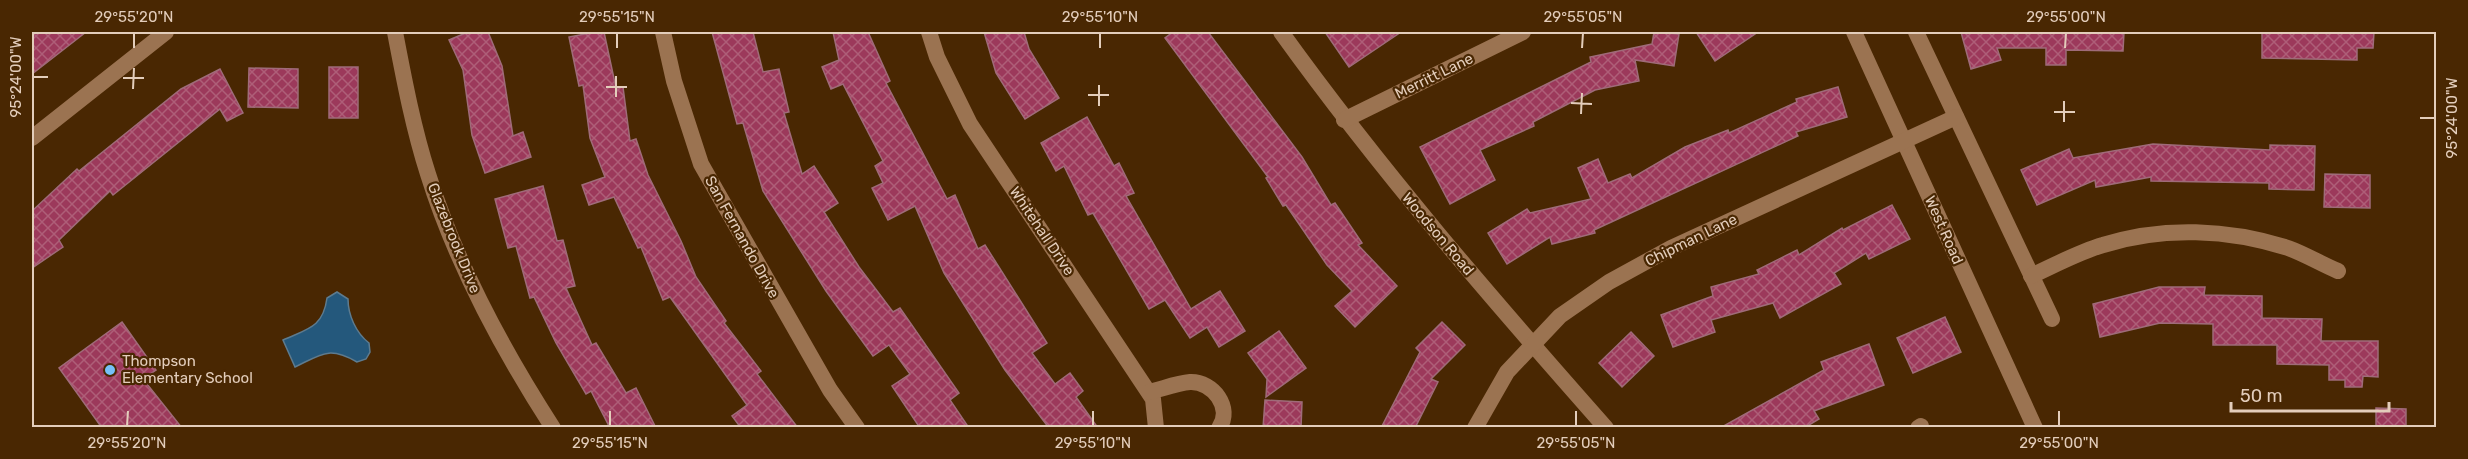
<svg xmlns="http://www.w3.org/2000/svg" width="2468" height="459" font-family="Rubik,sans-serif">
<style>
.water{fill:#24587c;stroke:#5d7b8f;stroke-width:1.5}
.building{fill:url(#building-cross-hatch);stroke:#9f6b79;stroke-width:1.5}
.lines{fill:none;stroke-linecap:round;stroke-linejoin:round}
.minor{stroke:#9b7351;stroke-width:16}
.tertiary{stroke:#9b7351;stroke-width:16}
.ticks{fill:none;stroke:#e3cdbb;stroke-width:2}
.poi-dot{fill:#76c0f7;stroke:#492702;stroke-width:2}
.labels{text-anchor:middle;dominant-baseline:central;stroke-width:4.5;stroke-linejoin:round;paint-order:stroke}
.street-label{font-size:15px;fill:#e3cdbb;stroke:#492702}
.poi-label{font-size:15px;fill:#e3cdbb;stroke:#492702;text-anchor:start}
.neatline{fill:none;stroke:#e3cdbb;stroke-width:2}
.ticks-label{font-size:15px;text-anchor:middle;fill:#e3cdbb}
</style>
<defs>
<pattern id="building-cross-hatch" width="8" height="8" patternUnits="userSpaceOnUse" patternTransform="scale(1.5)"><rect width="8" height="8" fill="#9c395b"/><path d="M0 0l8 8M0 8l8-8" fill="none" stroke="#ae5e78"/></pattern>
</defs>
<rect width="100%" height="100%" fill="#492702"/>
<!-- water -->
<path class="water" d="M337 292 348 299C348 315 356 333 369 343L370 352 366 359 357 362C329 346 322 354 295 367L283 340C307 329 323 328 327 298Z"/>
<!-- building -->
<g class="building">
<polygon points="32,32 86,32 32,74"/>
<polygon points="468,32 488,32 502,66 513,136 523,132 531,157 485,173 472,135 463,70 449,40"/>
<polygon points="595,32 604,32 616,88 623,87 630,141 636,139 648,175 681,241 696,277 726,321 724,323 761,371 757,374 798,428 741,428 732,416 747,405 670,297 663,300 641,247 638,248 614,197 589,205 582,185 605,177 590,138 583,85 579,86 569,37"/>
<polygon points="712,32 753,32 763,72 779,69 789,112 784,113 802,174 814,166 838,203 824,212 859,267 893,312 900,308 959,393 950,400 969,428 920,428 892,386 910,374 889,345 873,356 826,291 763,191 743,123 737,124"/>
<polygon points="833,32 868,32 890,81 886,83 947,199 955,195 978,249 985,245 1047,343 1032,353 1055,384 1070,373 1083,391 1076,397 1098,428 1049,428 1005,370 944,273 915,206 888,220 872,188 883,183 875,166 883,161 843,84 831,89 822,67 839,60"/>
<polygon points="984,32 1024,32 1029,49 1059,98 1025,119 996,73"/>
<polygon points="1173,32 1208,32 1302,157 1331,205 1335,203 1362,243 1358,245 1397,286 1355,327 1335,306 1352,291 1327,265 1286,205 1283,206 1266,178 1268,177 1165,38"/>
<polygon points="1325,32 1401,32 1349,67"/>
<polygon points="1654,32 1679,34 1674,66 1635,60 1639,81 1595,90 1533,122 1534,126 1480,150 1495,180 1450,204 1420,147 1591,62 1590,57 1652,44"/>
<polygon points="1696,32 1758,32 1715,61"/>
<polygon points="1961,32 2124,32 2123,51 2066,50 2066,65 2046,65 2046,48 1997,48 2001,60 1971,69"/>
<polygon points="2262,32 2374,32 2373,48 2357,48 2357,60 2262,58"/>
<rect x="329" y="67" width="29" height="51"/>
<polygon points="249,68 298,69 298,108 248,107"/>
<polygon points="220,69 243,113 227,121 220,109 113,195 110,191 59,240 63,247 32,268 32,211 77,169 79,171 181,89"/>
<polygon points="1838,87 1847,117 1796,132 1798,136 1594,230 1595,233 1552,244 1550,237 1507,264 1488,233 1527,209 1530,213 1591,199 1578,168 1598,159 1608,183 1630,174 1632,178 1685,147 1728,130 1729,133 1797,102 1796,99"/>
<polygon points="1087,117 1114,166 1119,163 1134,193 1126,196 1191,309 1220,291 1245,331 1219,347 1207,327 1190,338 1165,300 1149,309 1093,213 1088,215 1064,166 1056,171 1041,143"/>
<polygon points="2153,144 2270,150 2270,145 2315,146 2314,190 2269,189 2269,183 2151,181 2151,177 2096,187 2095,180 2037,205 2021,170 2069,149 2073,158"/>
<polygon points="2325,174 2370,175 2370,208 2324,207"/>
<polygon points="543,186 557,241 563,240 575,286 566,288 592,345 596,343 626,393 636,388 656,428 610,428 591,391 586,394 556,343 534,297 530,298 516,246 508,248 495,199"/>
<polygon points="1892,205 1910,239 1869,259 1866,253 1834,273 1841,284 1780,318 1773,303 1711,320 1715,332 1673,347 1661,315 1713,296 1711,287 1759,274 1757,270 1797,250 1799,255 1842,228 1843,230"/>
<polygon points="2159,287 2205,287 2204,295 2262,296 2262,318 2322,319 2321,341 2378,341 2378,377 2363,376 2362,387 2345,387 2345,380 2329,380 2329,365 2277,364 2277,345 2213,345 2213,324 2160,323 2100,337 2093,304"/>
<polygon points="1945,317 1961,352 1913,373 1897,338"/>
<polygon points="122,322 156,370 143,379 182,428 102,428 59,368"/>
<polygon points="1442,322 1465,345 1431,379 1438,382 1415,428 1381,428 1420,352 1416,348"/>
<polygon points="1279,331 1306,368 1266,397 1267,379 1248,353"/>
<polygon points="1631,332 1654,356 1622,387 1599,363"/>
<polygon points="1869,344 1884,385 1814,411 1819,419 1804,428 1720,428 1824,370 1821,362"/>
<polygon points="1265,400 1302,402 1301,428 1263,428"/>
<polygon points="2376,408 2406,409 2406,428 2376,428"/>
</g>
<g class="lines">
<!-- minor -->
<g class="minor">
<path d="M395 32C404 79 413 127 428 174 456 264 502 349 553 428"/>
<polyline points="663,32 674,81 701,164 830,390 857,428"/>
<polyline points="929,32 937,57 970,124 1153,399 1156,428"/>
<path d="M1281 32C1381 171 1492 299 1606 428"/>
<polyline points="1916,32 2052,319"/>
<polyline points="1344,120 1523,32"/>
<polyline points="32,138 166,32"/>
<path d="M2031 276C2055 265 2079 252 2103 245 2163 226 2229 229 2288 248 2305 254 2321 264 2338 271"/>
<path d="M1149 392C1162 389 1177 383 1190 382 1213 381 1233 408 1219 428"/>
<polyline points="1918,428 1921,426"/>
</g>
<!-- tertiary -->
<g class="tertiary">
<polyline points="1854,32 2035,428"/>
<polyline points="1475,428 1507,372 1560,316 1609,282 1671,248 1956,117"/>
</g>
</g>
<!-- ticks -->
<path class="ticks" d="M134 48V33M617 48V33M1100 48V33M1582 48 1583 33M2065 48 2066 33M33 77H48M123 78H144M606 87H627M133 89 134 68M1088 95H1109M616 97V76M1571 103 1592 104M1099 106V85M2054 112H2075M1581 114 1582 93M2420 118H2435M2064 122V101M127 426 128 411M610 426V411M1093 426V411M1576 426V411M2059 426V411"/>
<!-- markers -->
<circle class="poi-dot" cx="110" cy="370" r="6"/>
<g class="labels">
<!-- street labels -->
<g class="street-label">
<text transform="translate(1434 76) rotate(-26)">Merritt Lane</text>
<text transform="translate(1944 230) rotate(66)">West Road</text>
<text transform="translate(1042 231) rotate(56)">Whitehall Drive</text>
<text transform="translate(1438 234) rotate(50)">Woodson Road</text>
<text transform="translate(742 237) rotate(61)">San Fernando Drive</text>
<text transform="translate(454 238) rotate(68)">Glazebrook Drive</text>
<text transform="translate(1691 240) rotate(-26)">Chipman Lane</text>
</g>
<!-- poi labels -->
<g class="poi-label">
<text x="122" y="361">Thompson<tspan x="122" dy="17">Elementary School</tspan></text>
</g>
</g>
<!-- border -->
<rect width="2468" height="459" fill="none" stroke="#492702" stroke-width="66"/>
<!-- scale -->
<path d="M2231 402v9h158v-9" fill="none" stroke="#e3cdbb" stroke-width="3"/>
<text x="2240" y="402" font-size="18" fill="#e3cdbb" stroke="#492702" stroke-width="4.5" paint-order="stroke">50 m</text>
<rect x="33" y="33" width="2402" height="393" class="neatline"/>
<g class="ticks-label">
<text x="134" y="22">29°55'20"N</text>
<text x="617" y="22">29°55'15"N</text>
<text x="1100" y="22">29°55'10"N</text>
<text x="1583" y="22">29°55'05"N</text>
<text x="2066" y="22">29°55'00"N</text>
<text transform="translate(16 77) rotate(-90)" y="5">95°24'00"W</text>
<text transform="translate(2452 118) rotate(-90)" y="5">95°24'00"W</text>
<text x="127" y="448">29°55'20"N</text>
<text x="610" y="448">29°55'15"N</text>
<text x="1093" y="448">29°55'10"N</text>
<text x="1576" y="448">29°55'05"N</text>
<text x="2059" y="448">29°55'00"N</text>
</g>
</svg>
